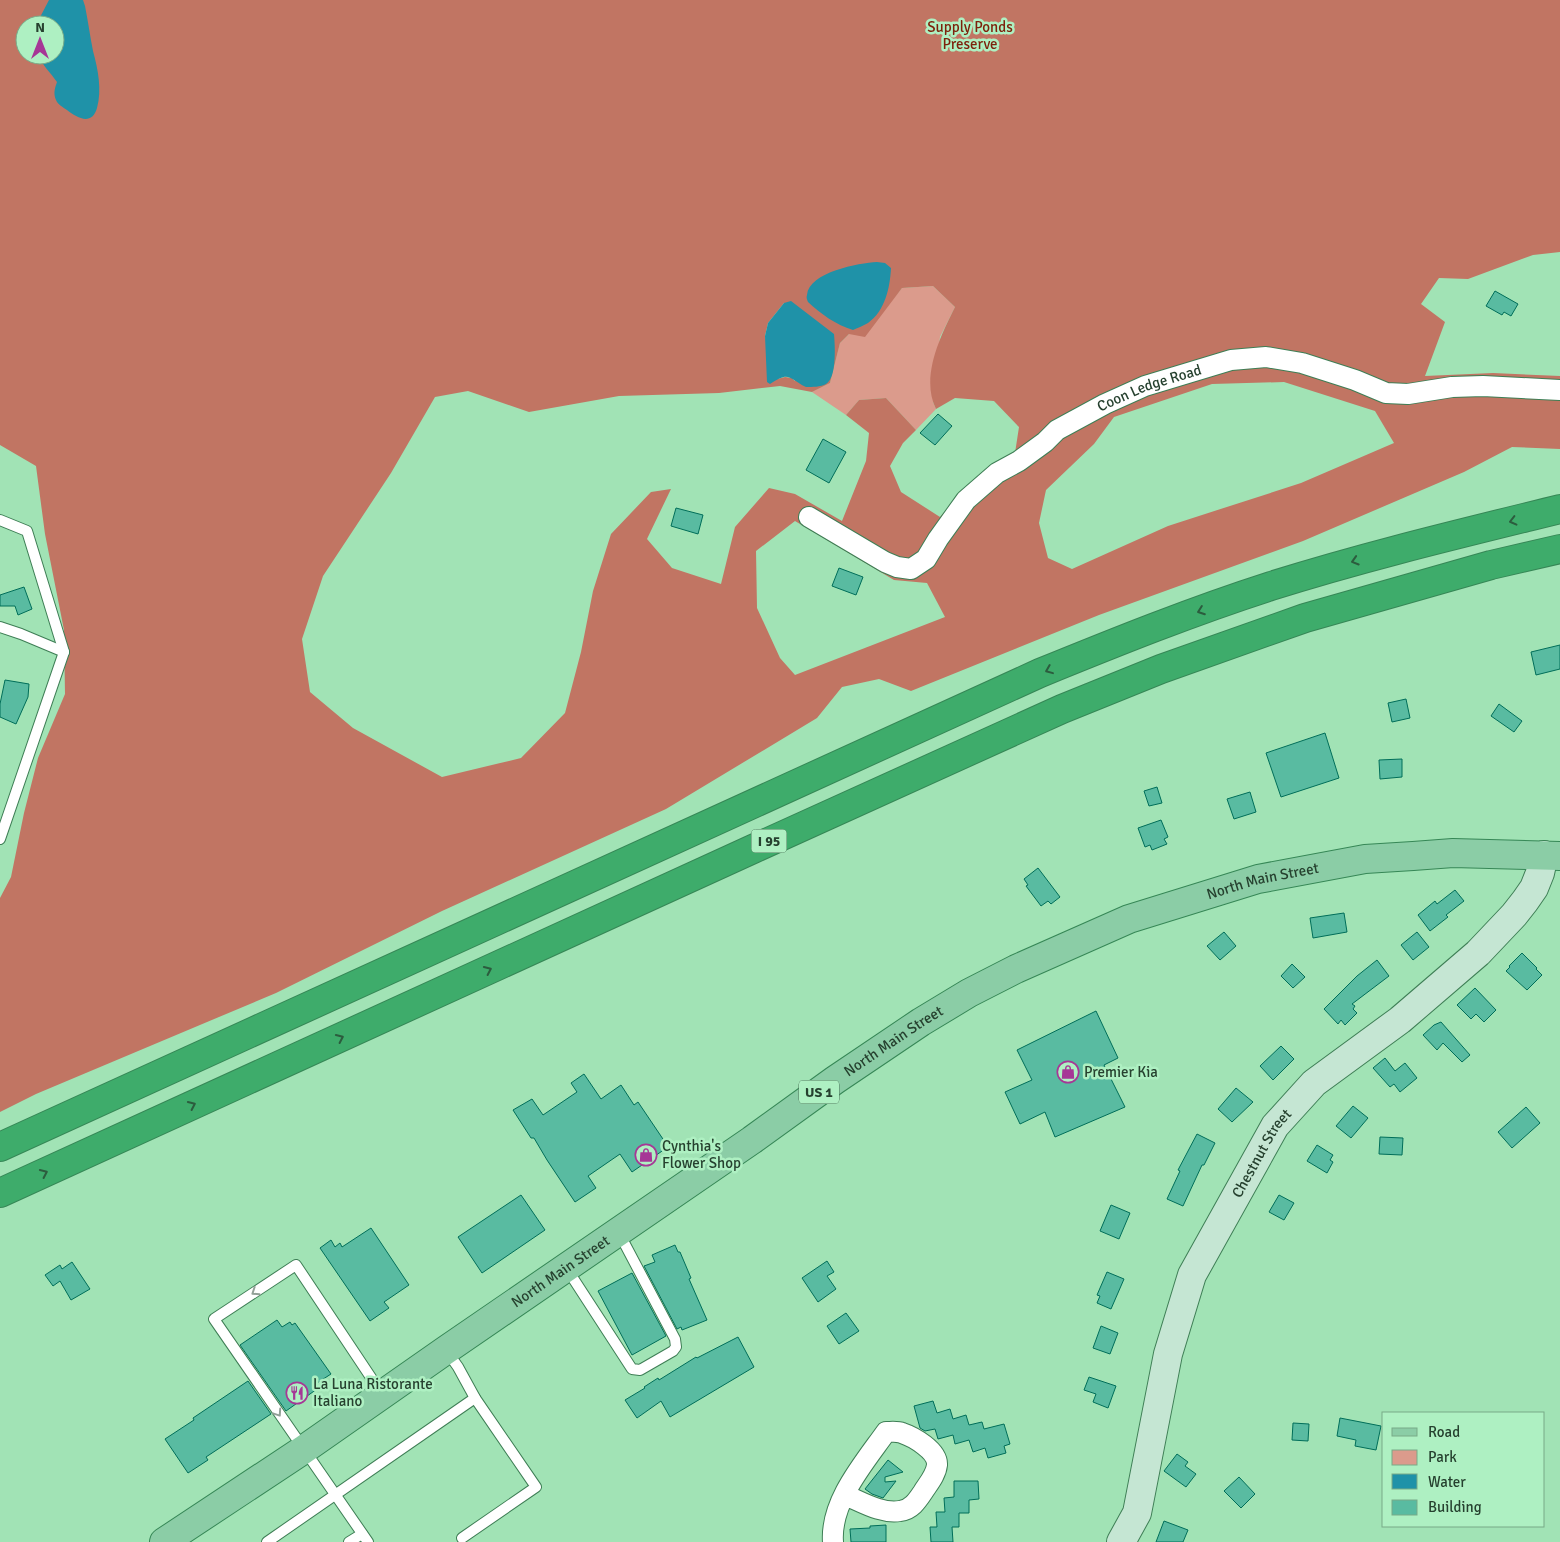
<svg xmlns="http://www.w3.org/2000/svg" width="1560" height="1542" font-family="Signika,sans-serif">
<style>
.green{fill:#db9b8c}
.forest{fill:#c17563;fill-rule:evenodd}
.water{fill:#1f92a8}
.building{fill:#59bba1;stroke:#006e59}
.lines{fill:none;stroke-linecap:round;stroke-linejoin:round}
.lane-casing{stroke:#3e7e55;stroke-width:12}
.street-casing{stroke:#3e7e55;stroke-width:22}
.secondary-casing{stroke:#3e7e55;stroke-width:30}
.primary-casing{stroke:#368756;stroke-width:30}
.highway-casing{stroke:#368756;stroke-width:30}
.lane{stroke:#fff;stroke-width:10}
.street{stroke:#fff;stroke-width:20}
.secondary{stroke:#c5e6d3;stroke-width:28}
.primary{stroke:#8bcda6;stroke-width:28}
.highway{stroke:#3eac6b;stroke-width:28}
.oneway{stroke:#2c5c3e}
.oneway2{stroke:#92a097}
.labels{text-anchor:middle;dominant-baseline:central;stroke-width:5;stroke-linejoin:round;paint-order:stroke}
.shield{fill:#aef0c2;stroke:#4f765b;stroke-width:1}
.shield-label{font-size:14px;font-weight:bold;fill:#26412f}
.park-label{font-size:15px;fill:#7d210c;stroke:#aef0c2}
.street-label{font-size:15px;fill:#26412f;stroke:#aef0c2}
.poi-label{font-size:15px;fill:#26412f;stroke:#aef0c2;text-anchor:start}
</style>
<rect width="100%" height="100%" fill="#a1e3b5"/>
<!-- green -->
<polygon class="green" points="933,286 955,307 940,337 933,402 936,409 916,430 886,398 859,400 846,415 812,392 830,383 840,343 849,334 886,307 902,288"/>
<!-- forest -->
<path class="forest" d="M0 0H1560V252L1533 255 1468 279 1439 278 1421 304 1445 322 1425 376 1493 373 1560 376V449L1512 447 1464 472 1303 541 1099 615 911 691 879 679 842 687 817 718 666 809 442 911 276 993 36 1094 0 1112V898L11 877 24 813 38 758 65 694 64 630 45 534 36 466 0 445ZM25 25H55V55H25ZM933 286 955 307C941 335 920 377 936 409L955 398 994 401 1019 427 1015 453 987 468 955 500 940 517 901 492 890 466 903 443 916 430 886 398 859 400 846 415 869 433 866 461 842 521 795 494 769 488 735 527 721 584 672 568 647 539 671 489 651 492 611 534 593 591 581 652 565 713 521 758 442 777 353 728 310 692 302 639 323 576 391 473 435 397 468 391 529 412 619 396 719 393 780 386 812 392 830 383 840 343 849 334 865 337 902 288ZM784 303 795 381 792 378 785 377 777 379 765 336 768 323ZM1284 382 1375 411 1394 443 1301 483 1168 526 1072 569 1048 558 1039 523 1046 490 1094 444 1114 417 1212 384ZM795 521 894 580 927 583 945 617 795 675 780 658 757 608 756 551Z"/>
<!-- water -->
<g class="water">
<path d="M49 0H83L85 6C88 21 90 36 93 51 98 69 102 90 97 108 92 126 77 118 67 110 63 107 58 105 56 100 53 93 55 88 57 82 50 72 43 66 38 55H55V25H36Z"/>
<path d="M877 262 885 263 891 268C890 288 885 311 868 323 863 326 857 328 853 330 836 325 821 314 808 302 807 300 806 297 807 295 809 272 859 263 877 262Z"/>
<path d="M791 301 834 334C835 345 837 378 826 384 821 387 812 387 806 387 789 379 790 370 770 384L767 382 765 336 768 323 784 303Z"/>
</g>
<!-- building -->
<g class="building">
<polygon points="1495,291 1518,304 1511,316 1504,312 1502,315 1486,306"/>
<polygon points="938,414 952,426 935,445 920,433"/>
<polygon points="823,439 846,452 829,483 806,470"/>
<polygon points="676,508 703,515 698,534 671,526"/>
<polygon points="839,568 863,577 856,595 832,586"/>
<polygon points="24,587 32,609 18,615 15,606 0,606 0,595"/>
<polygon points="1560,645 1560,669 1536,675 1531,652"/>
<polygon points="5,680 29,684 28,697 16,724 0,717 0,704"/>
<polygon points="1406,699 1410,718 1392,722 1388,703"/>
<polygon points="1499,704 1522,721 1514,732 1491,716"/>
<polygon points="1325,733 1339,778 1281,797 1266,753"/>
<polygon points="1402,759 1402,777 1380,779 1379,760"/>
<polygon points="1157,787 1162,803 1149,806 1144,791"/>
<polygon points="1250,792 1256,812 1234,819 1227,799"/>
<polygon points="1161,820 1168,837 1164,839 1167,844 1152,850 1150,845 1145,847 1138,828"/>
<polygon points="1038,868 1060,897 1051,904 1048,901 1041,906 1026,886 1028,885 1024,879"/>
<polygon points="1455,890 1464,901 1446,915 1448,917 1430,931 1418,915 1435,901 1437,904"/>
<polygon points="1344,913 1347,932 1313,938 1310,918"/>
<polygon points="1224,932 1236,946 1220,960 1207,946"/>
<polygon points="1417,932 1429,947 1413,960 1401,945"/>
<polygon points="1522,953 1537,968 1536,969 1542,975 1527,990 1506,971 1510,967 1509,966"/>
<polygon points="1377,960 1389,976 1352,1004 1355,1006 1353,1009 1357,1013 1345,1025 1341,1020 1338,1024 1324,1009 1357,976"/>
<polygon points="1292,964 1305,977 1293,988 1281,976"/>
<polygon points="1475,988 1496,1010 1484,1022 1476,1014 1471,1019 1457,1005"/>
<polygon points="1096,1011 1118,1058 1104,1065 1125,1107 1055,1137 1045,1112 1020,1124 1005,1092 1032,1080 1017,1050"/>
<polygon points="1441,1022 1470,1055 1462,1062 1443,1043 1437,1050 1423,1035 1434,1025"/>
<polygon points="1281,1046 1294,1059 1273,1080 1260,1066"/>
<polygon points="1385,1058 1395,1071 1405,1063 1417,1078 1400,1092 1394,1084 1390,1087 1373,1068"/>
<polygon points="584,1074 601,1099 621,1085 634,1105 638,1102 667,1145 663,1147 665,1149 632,1172 620,1154 588,1176 596,1188 575,1202 547,1160 534,1138 531,1138 513,1110 532,1099 543,1115 577,1092 571,1083"/>
<polygon points="1236,1088 1253,1102 1232,1122 1218,1109"/>
<polygon points="1353,1106 1368,1118 1351,1138 1336,1126"/>
<polygon points="1526,1107 1540,1123 1512,1148 1498,1132"/>
<polygon points="1197,1134 1215,1143 1204,1165 1202,1165 1183,1206 1167,1199 1180,1171 1178,1170"/>
<polygon points="1380,1137 1403,1138 1402,1155 1379,1154"/>
<polygon points="1317,1145 1333,1155 1330,1160 1333,1162 1327,1173 1307,1161"/>
<polygon points="521,1195 545,1230 482,1273 458,1237"/>
<polygon points="1279,1195 1294,1203 1284,1220 1269,1212"/>
<polygon points="1111,1205 1130,1213 1119,1239 1100,1231"/>
<polygon points="371,1228 409,1285 384,1302 389,1308 370,1321 320,1248 331,1240 335,1247 340,1243 342,1247"/>
<polygon points="675,1245 678,1252 680,1252 691,1278 689,1279 707,1320 682,1330 681,1327 677,1329 644,1266 655,1262 652,1255"/>
<polygon points="827,1261 834,1272 827,1276 836,1289 818,1302 802,1278"/>
<polygon points="72,1262 90,1289 71,1300 60,1281 53,1286 45,1275 60,1265 62,1269"/>
<polygon points="1107,1272 1124,1279 1111,1309 1097,1303 1100,1296 1097,1295"/>
<polygon points="632,1273 666,1336 632,1355 598,1291"/>
<polygon points="846,1313 859,1331 839,1344 827,1326"/>
<polygon points="277,1320 282,1327 290,1322 292,1325 295,1323 331,1374 314,1385 317,1389 286,1411 240,1345"/>
<polygon points="1101,1326 1118,1333 1110,1354 1093,1348"/>
<polygon points="738,1337 754,1367 670,1417 661,1401 637,1418 625,1400 645,1388 644,1387 658,1378 659,1380 696,1357 697,1358"/>
<polygon points="1089,1377 1116,1386 1108,1408 1093,1402 1096,1394 1084,1390"/>
<polygon points="248,1381 271,1414 206,1457 208,1460 188,1473 165,1439 194,1420 193,1418"/>
<polygon points="933,1401 937,1413 950,1409 953,1419 966,1415 969,1425 982,1422 984,1429 1004,1424 1010,1444 1004,1446 1006,1453 988,1458 985,1448 973,1452 969,1440 955,1444 953,1435 938,1439 935,1429 925,1431 920,1428 914,1406"/>
<polygon points="1340,1418 1381,1426 1376,1450 1355,1446 1356,1440 1337,1436"/>
<polygon points="1293,1423 1309,1424 1308,1441 1292,1440"/>
<polygon points="1177,1454 1188,1462 1185,1466 1196,1474 1186,1487 1164,1471"/>
<polygon points="888,1460 903,1472 885,1477 885,1482 896,1481 883,1498 872,1494 865,1489"/>
<polygon points="1239,1477 1255,1494 1241,1508 1224,1491"/>
<polygon points="954,1481 978,1481 979,1499 969,1500 969,1513 959,1513 959,1527 952,1527 953,1542 931,1542 930,1527 937,1527 936,1512 945,1512 944,1498 954,1497"/>
<polygon points="1164,1521 1188,1530 1183,1542 1156,1542"/>
<polygon points="886,1525 886,1542 851,1542 850,1529 870,1528 870,1526"/>
</g>
<g class="lines">
<!-- lane casing -->
<g class="lane-casing">
<g id="lane">
<polyline points="0,520 27,531 64,652 0,839"/>
<polyline points="0,627 21,634 64,652"/>
<polyline points="567,1269 632,1369 640,1370 673,1351 676,1347 675,1339 619,1233"/>
<polyline points="446,1350 458,1367 475,1398 536,1487 462,1538"/>
<polyline points="267,1542 475,1398"/>
<polyline points="349,1542 362,1534"/>
<polyline points="368,1542 214,1319 296,1265 382,1394"/>
</g>
</g>
<!-- street casing -->
<g class="street-casing">
<g id="street">
<path id="s1" d="M809 517 885 562 897 567 911 569 926 559 938 539 966 500 997 473 1019 461 1045 442 1057 430 1105 404 1145 386 1231 360 1266 357 1302 363 1355 380 1386 393 1408 394 1452 387 1483 386 1560 390"/>
<path d="M833 1542C830 1502 864 1463 886 1432 891 1432 897 1431 902 1433 914 1437 938 1451 937 1465 936 1475 928 1484 923 1492 917 1501 911 1510 900 1511 881 1514 862 1502 845 1495"/>
</g>
</g>
<!-- secondary casing -->
<g class="secondary-casing">
<g id="secondary">
<path id="s2" d="M1121 1542 1137 1513 1168 1354 1192 1275 1275 1126 1314 1083 1400 1020 1478 953 1514 915 1525 901 1534 888 1540 873 1544 855"/>
</g>
</g>
<!-- primary casing -->
<g class="primary-casing">
<g id="primary">
<path id="s3" d="M164 1542 303 1450 446 1350 752 1140 835 1080 921 1022 969 993 1016 969 1129 919 1258 879 1365 859 1413 856 1453 853 1560 856"/>
</g>
</g>
<!-- highway casing -->
<g class="highway-casing">
<g id="highway">
<path d="M0 1147 1040 673C1116 642 1193 611 1271 586 1366 556 1463 533 1560 509"/>
<polyline points="0,1193 753,849 1062,709 1161,669 1305,618 1491,565 1560,549"/>
</g>
</g>
<!-- lane -->
<use href="#lane" class="lane"/>
<!-- street -->
<use href="#street" class="street"/>
<!-- secondary -->
<use href="#secondary" class="secondary"/>
<!-- primary -->
<use href="#primary" class="primary"/>
<!-- highway -->
<use href="#highway" class="highway"/>
</g>
<!-- one-way arrows -->
<defs><path id="oneway-chevron" d="M-2-3.5L2.5 0L-2 3.5" fill="none" stroke-width="1.6" stroke-linecap="round" stroke-linejoin="round" transform="scale(1.25)"/></defs>
<g class="oneway">
<use href="#oneway-chevron" transform="translate(1513 521) rotate(166)"/>
<use href="#oneway-chevron" transform="translate(1355 561) rotate(163)"/>
<use href="#oneway-chevron" transform="translate(1201 611) rotate(160)"/>
<use href="#oneway-chevron" transform="translate(1049 670) rotate(158)"/>
<use href="#oneway-chevron" transform="translate(488 970) rotate(-25)"/>
<use href="#oneway-chevron" transform="translate(340 1038) rotate(-25)"/>
<use href="#oneway-chevron" transform="translate(192 1105) rotate(-25)"/>
<use href="#oneway-chevron" transform="translate(44 1173) rotate(-25)"/>
</g>
<g class="oneway2">
<use href="#oneway-chevron" transform="translate(255 1292) rotate(146)"/>
<use href="#oneway-chevron" transform="translate(278 1413) rotate(56)"/>
</g>
<!-- icons -->
<defs>
<g id="shop-ring" transform="scale(1.125)"><circle r="9.5" fill="#aef0c2" stroke="#a63796" stroke-width="1.5"/><path d="M-5-2.5h2.3a2.7 3.5 0 0 1 5.4 0H5L5.5 6h-11ZM-1.5-2.5h3a1.5 2.3 0 0 0-3 0Z" fill="#a63796"/></g>
<g id="restaurant-ring" transform="scale(1.125)"><circle r="9.5" fill="#aef0c2" stroke="#a63796" stroke-width="1.5"/><path d="M-5-6h1v4h1v-4h1v4h1v-4h1v5L-1.5 .5V6h-2V.5L-5-1ZM5-6V6H3V1.5H1.5Q1.5-4 5-6Z" fill="#a63796"/></g>
</defs>
<g fill-rule="evenodd">
<use href="#shop-ring" x="1068" y="1072"/>
<use href="#shop-ring" x="646" y="1155"/>
<use href="#restaurant-ring" x="297" y="1393"/>
</g>
<g class="labels">
<!-- shield labels -->
<g class="shield">
<rect x="751.5" y="829.5" width="35" height="23" rx="4"/>
<rect x="799" y="1080.5" width="40" height="23" rx="4"/>
</g>
<g class="shield-label">
<text x="769" y="841">I 95</text>
<text x="819" y="1092">US 1</text>
</g>
<!-- park labels -->
<g class="park-label">
<text x="970" y="27">Supply Ponds<tspan x="970" dy="17">Preserve</tspan></text>
</g>
<!-- street labels -->
<g class="street-label">
<text stroke="none"><textPath href="#s1" startOffset="422">Coon Ledge Road</textPath></text>
<text stroke="none"><textPath href="#s3" startOffset="1290">North Main Street</textPath></text>
<text stroke="none"><textPath href="#s3" startOffset="885">North Main Street</textPath></text>
<text stroke="none"><textPath href="#s2" startOffset="418">Chestnut Street</textPath></text>
<text stroke="none"><textPath href="#s3" startOffset="480">North Main Street</textPath></text>
</g>
<!-- poi labels -->
<g class="poi-label">
<text x="1084" y="1072">Premier Kia</text>
<text x="662" y="1146">Cynthia's<tspan x="662" dy="17">Flower Shop</tspan></text>
<text x="313" y="1384">La Luna Ristorante<tspan x="313" dy="17">Italiano</tspan></text>
</g>
</g>
<!-- legend -->
<rect x="1382" y="1412" width="162" height="115" fill="#aef0c2" stroke="#78aa87"/>
<rect x="1392" y="1428" width="25" height="8" fill="#8bcda6" stroke="#78aa87"/>
<text x="1428" y="1437" font-size="15" fill="#26412f">Road</text>
<rect x="1392" y="1450" width="25" height="15" fill="#db9b8c" stroke="#78aa87"/>
<text x="1428" y="1462" font-size="15" fill="#26412f">Park</text>
<rect x="1392" y="1474" width="25" height="15" fill="#1f92a8" stroke="#78aa87"/>
<text x="1428" y="1487" font-size="15" fill="#26412f">Water</text>
<rect x="1392" y="1500" width="25" height="15" fill="#59bba1" stroke="#78aa87"/>
<text x="1428" y="1512" font-size="15" fill="#26412f">Building</text>
<!-- north arrow -->
<g transform="translate(40 40)"><circle r="24" fill="#aef0c2" stroke="#78aa87"/>
<path d="M0-4L9 19L0 12L-9 19Z" fill="#a63796"/>
<text y="-8" font-size="14" font-weight="bold" text-anchor="middle" fill="#26412f">N</text>
</g>
</svg>
